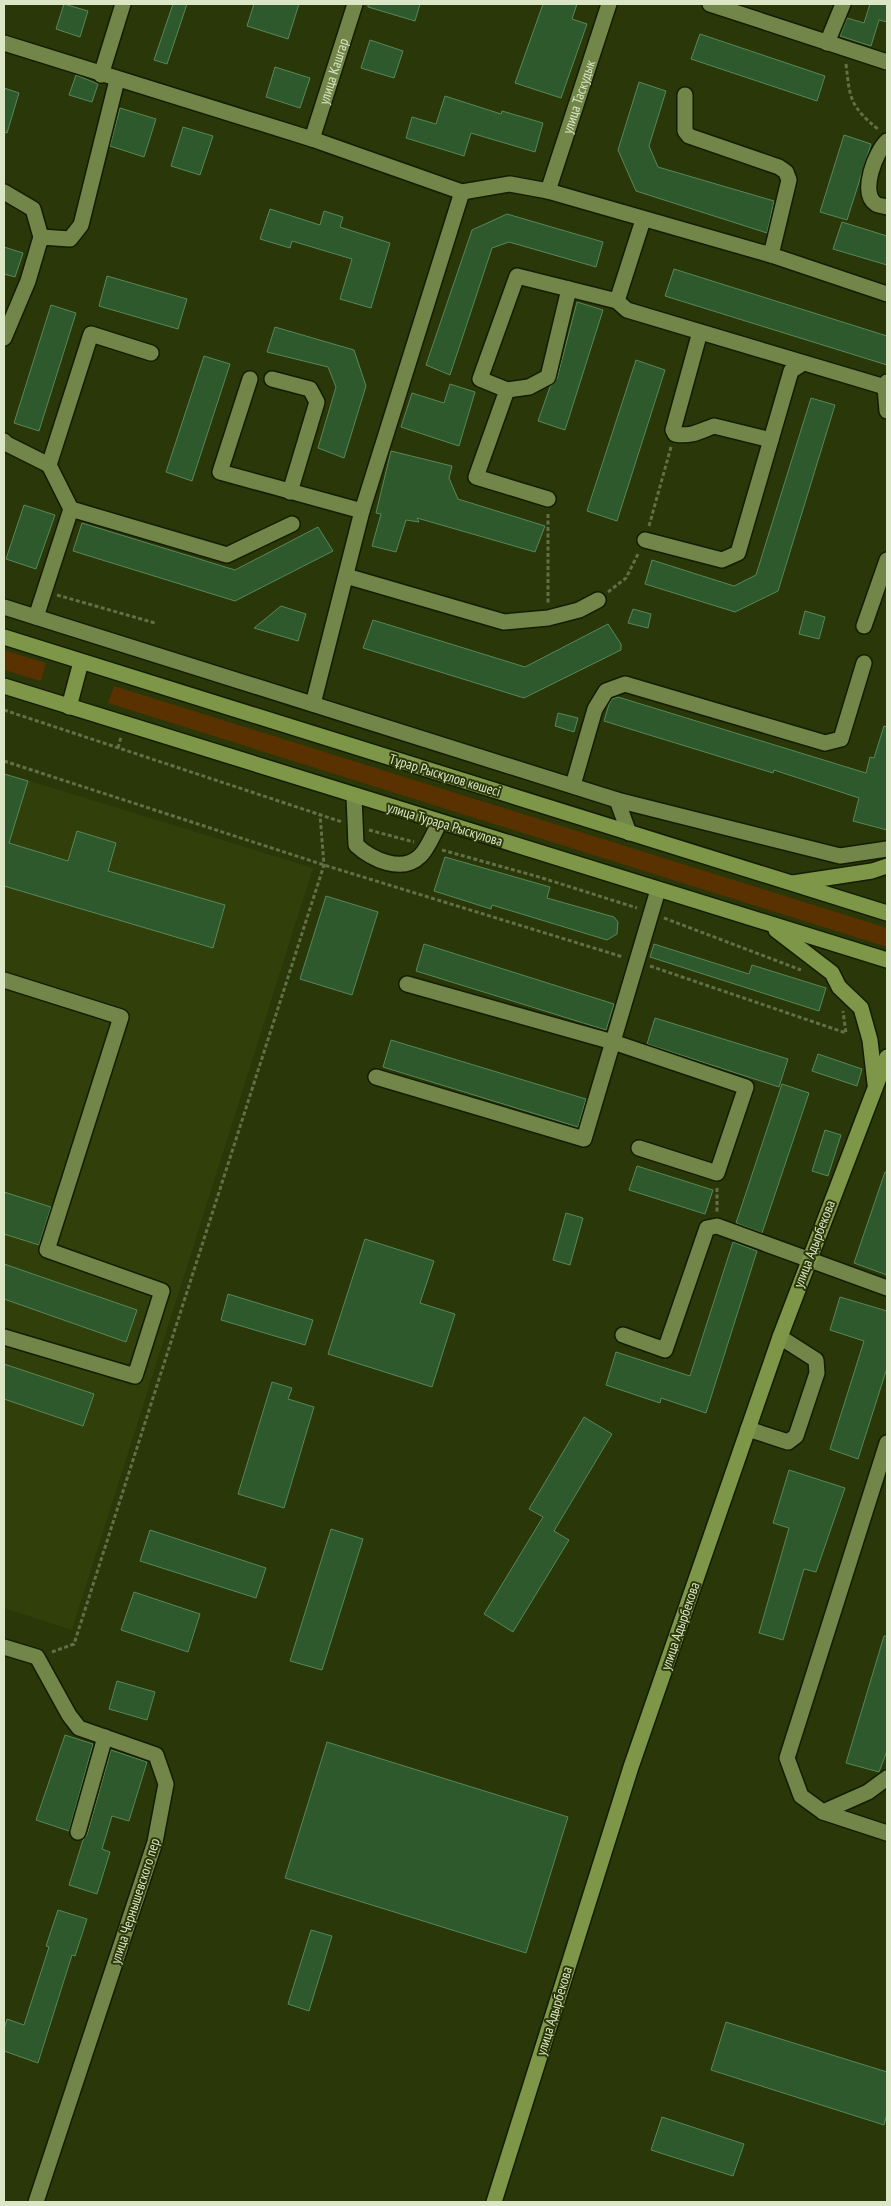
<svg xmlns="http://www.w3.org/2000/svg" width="891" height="2206" font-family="'PT Sans Narrow',sans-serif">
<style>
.built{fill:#31400a}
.green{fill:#5a3100}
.building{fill:#2d592d;stroke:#598759}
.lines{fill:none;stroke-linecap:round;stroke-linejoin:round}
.minor-casing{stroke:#141d00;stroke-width:18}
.major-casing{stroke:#141d00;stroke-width:18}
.path{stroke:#636f46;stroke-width:3;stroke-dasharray:4 2.5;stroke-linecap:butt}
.minor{stroke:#72864a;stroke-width:15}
.major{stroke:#7d9648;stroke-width:15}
.labels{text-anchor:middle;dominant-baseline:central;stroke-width:4;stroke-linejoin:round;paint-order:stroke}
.street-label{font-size:14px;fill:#dbe6c7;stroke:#2a3708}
</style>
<rect width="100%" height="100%" fill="#2a3708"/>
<!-- built -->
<polygon class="built" points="4,773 313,868 72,1630 4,1608"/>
<!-- green -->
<g class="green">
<polygon points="4,650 46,663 41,681 4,670"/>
<polygon points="114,686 887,928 887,947 108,703"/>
</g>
<!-- building -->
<g class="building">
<polygon points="64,4 88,11 80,37 56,29"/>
<polygon points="173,4 187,4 167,64 154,60"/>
<polygon points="254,4 299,4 288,39 247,26"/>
<polygon points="368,4 420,4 415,21 368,7"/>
<polygon points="543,4 577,4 572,19 587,24 561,98 515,83"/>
<polygon points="870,4 887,4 887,22 879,20 871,46 840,36 847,18 864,23"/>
<polygon points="700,34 825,76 817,101 691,59"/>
<polygon points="370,40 403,51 394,78 361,68"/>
<polygon points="275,67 310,78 300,108 266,97"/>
<polygon points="76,75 98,84 92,102 69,95"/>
<polygon points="639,82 666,91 649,146 658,167 774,201 767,233 636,191 618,150"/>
<polygon points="4,88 19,93 7,133 4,132"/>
<polygon points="445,96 501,114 502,111 543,123 535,152 471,133 464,156 406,138 412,117 436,124"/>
<polygon points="120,108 156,119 144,157 110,146"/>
<polygon points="183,127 213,136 200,175 171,166"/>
<polygon points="844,135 871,144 847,220 820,212"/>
<polygon points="270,209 320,225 324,211 343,217 340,227 390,243 371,308 340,299 352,259 292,241 290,248 260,239"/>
<polygon points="507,214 603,242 596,267 509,242 492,248 450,375 426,365 472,230"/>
<polygon points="842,222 887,236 887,265 833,249"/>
<polygon points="4,247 23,253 15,277 4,274"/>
<polygon points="674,269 887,336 887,365 665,296"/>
<polygon points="107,276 187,299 178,329 99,306"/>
<polygon points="577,302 603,310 565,430 538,421 550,387 557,379"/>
<polygon points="51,305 76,313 39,431 14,423"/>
<polygon points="275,327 354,350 366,386 344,458 318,448 336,387 328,367 267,352"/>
<polygon points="204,356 230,364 192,481 166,472"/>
<polygon points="636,360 665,370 617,521 587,511"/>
<polygon points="450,384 475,392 459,446 401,427 412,393 444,403"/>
<polygon points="811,398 835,405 778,591 735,612 645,584 652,560 734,586 756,575"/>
<polygon points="391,451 452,466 449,478 458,499 545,526 535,552 417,518 419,522 406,520 396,552 372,546 381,514 376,513"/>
<polygon points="24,505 55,515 36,569 6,559"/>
<polygon points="82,523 235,570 318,527 333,551 235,601 73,551"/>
<polygon points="281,606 306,614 298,641 254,628"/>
<polygon points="633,609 651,614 648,628 628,623"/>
<polygon points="805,611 825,617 819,639 799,634"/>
<polygon points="373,620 525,667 608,624 621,644 621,650 524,698 363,648"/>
<polygon points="618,697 866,773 870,757 874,758 884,726 887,727 887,830 853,821 859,798 774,770 773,773 604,721 609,704 612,699"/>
<polygon points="558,713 578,718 574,732 555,726"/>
<polygon points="4,774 28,781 9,843 68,861 77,831 116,843 108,871 225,905 213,948 4,886"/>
<polygon points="445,857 550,887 547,898 614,917 618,922 617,934 607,940 492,905 491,909 434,891"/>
<polygon points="326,896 378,912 352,995 300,979"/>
<polygon points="424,944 614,1004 606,1030 416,971"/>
<polygon points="654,944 749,974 752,965 826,988 819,1011 650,957"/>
<polygon points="655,1018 788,1059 779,1087 647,1044"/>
<polygon points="391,1040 586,1099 578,1127 383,1067"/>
<polygon points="818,1054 862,1069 857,1086 812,1071"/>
<polygon points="782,1084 809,1093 762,1233 736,1223"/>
<polygon points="825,1130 841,1135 828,1176 812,1171"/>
<polygon points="637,1166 713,1190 705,1214 629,1190"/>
<polygon points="885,1172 887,1172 887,1275 854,1263"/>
<polygon points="4,1192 51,1207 39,1245 4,1234"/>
<polygon points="566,1213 583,1218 570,1265 553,1260"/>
<polygon points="365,1239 434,1261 420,1303 455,1314 432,1387 328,1354"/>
<polygon points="733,1242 757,1251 706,1413 661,1398 660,1403 606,1385 616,1352 690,1376"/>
<polygon points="4,1264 137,1310 126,1342 4,1299"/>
<polygon points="228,1294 313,1320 305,1345 221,1320"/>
<polygon points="840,1297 887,1311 887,1368 858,1459 830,1449 864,1341 830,1330"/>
<polygon points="4,1364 94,1394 83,1426 4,1399"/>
<polygon points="272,1382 292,1388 288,1399 314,1407 284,1508 238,1494"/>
<polygon points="584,1417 612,1434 554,1531 569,1540 513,1632 484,1614 543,1517 529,1509"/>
<polygon points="789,1470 845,1488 816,1572 804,1569 783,1640 759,1633 789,1528 773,1523"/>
<polygon points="331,1529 363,1539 322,1670 290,1661"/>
<polygon points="150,1530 266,1568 256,1598 140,1561"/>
<polygon points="134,1592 200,1614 188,1652 121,1630"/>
<polygon points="884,1636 887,1636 887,1751 879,1772 846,1763"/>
<polygon points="117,1681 155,1692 147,1720 109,1709"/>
<polygon points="65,1735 93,1744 69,1831 36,1820"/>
<polygon points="327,1742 568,1817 526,1953 285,1878"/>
<polygon points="111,1750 147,1762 129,1821 112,1816 102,1849 110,1852 97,1894 69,1885 83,1840 87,1835"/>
<polygon points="58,1910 87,1919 75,1956 72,1955 38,2063 4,2051 4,2029 7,2019 24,2025 49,1947 46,1946"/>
<polygon points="311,1930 332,1936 309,2011 288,2004"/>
<polygon points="726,2022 887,2072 887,2114 884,2125 711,2070"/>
<polygon points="662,2117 744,2144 733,2176 651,2150"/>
</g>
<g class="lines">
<!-- minor casing -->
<g class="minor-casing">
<g id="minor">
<polyline points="710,4 887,62"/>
<polyline points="4,43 312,139 462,192 510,184 548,191 771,255 887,294"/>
<polyline points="827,43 843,4"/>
<polyline points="101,75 123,4"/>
<polyline points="685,95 685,131 689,136 779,167 786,172 789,180 771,255"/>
<path id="s1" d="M312 139 355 4"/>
<path d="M887 141C876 151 859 193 876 204 879 206 884 206 887 207"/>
<path id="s2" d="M548 191 609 4"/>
<polyline points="4,192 33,209 41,237 28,281 4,338"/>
<polyline points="643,220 617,301 627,310 885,387"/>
<polyline points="41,237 70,239 81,225 117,80"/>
<path d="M700 332 673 430 675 434C692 437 700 431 714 426L771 440"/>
<polyline points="250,379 220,472 362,511"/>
<polyline points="272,379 310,389 317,402 290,492"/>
<polyline points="887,382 885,387 887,411"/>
<polyline points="507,390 529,387 548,377 569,289"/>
<polyline points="4,441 7,444 49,465"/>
<polyline points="548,499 476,477 507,390 480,379 517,276 617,301"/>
<polyline points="71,509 49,465 91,334 151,353"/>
<polyline points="645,540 722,560 738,553 791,371 803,363"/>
<polyline points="346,576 504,622 548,618 579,610 598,600"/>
<polyline points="4,607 617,800 840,856 887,849"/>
<polyline points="36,617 71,509 227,555 292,524"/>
<polyline points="864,626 887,560"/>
<polyline points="313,704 362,511 462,192"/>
<polyline points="573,785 595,709 606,691 625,684 825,743 841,739 864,663"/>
<path d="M354 796 356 845C371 859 402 874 420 856 428 849 434 832 440 822"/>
<polyline points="617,800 629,833"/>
<polyline points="4,980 121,1017 47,1250 162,1291 135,1376 4,1337"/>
<polyline points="407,984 613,1042 746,1087 717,1173 639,1148"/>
<polyline points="376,1077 584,1139 658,890"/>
<polyline points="623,1335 665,1350 707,1228 717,1226 887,1288"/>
<polyline points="748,1429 788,1442 796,1436 817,1373 816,1360 780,1337"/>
<polyline points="887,1443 787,1758 801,1796 823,1812 868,1792 887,1778"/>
<polyline points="4,1647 37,1657 69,1715 79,1728 156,1755 166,1784 155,1842 36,2202"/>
<polyline points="823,1812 887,1833"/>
<polyline points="78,1832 105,1737"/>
</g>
</g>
<!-- major casing -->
<g class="major-casing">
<g id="major">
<polyline points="4,637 887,913"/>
<polyline points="4,686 887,960"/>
<polyline points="69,707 81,662"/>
<polyline points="793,883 872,871 887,866"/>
<polyline points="776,930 832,973 839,987 861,1008 870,1040 875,1084"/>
<polyline points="494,2202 631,1767 780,1337 887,1057"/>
</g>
</g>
<!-- path -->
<g class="path">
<path d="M846 64C850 100 850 106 879 130"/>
<polyline points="548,514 548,603"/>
<polyline points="649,526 671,447"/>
<polyline points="608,592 626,578 639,552"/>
<polyline points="57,595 155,623"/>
<polyline points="4,710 342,822"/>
<polyline points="118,748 121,737"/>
<polyline points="4,761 324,865 623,957"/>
<polyline points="369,830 414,842"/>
<polyline points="442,850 539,877 637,908"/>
<polyline points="664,918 801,970"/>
<polyline points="650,966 846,1033 843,1011"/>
<polyline points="717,1188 717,1212"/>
<polyline points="52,1652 74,1644 324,865 320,815"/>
</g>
<!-- minor -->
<use href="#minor" class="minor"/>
<!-- major -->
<use href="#major" class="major"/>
</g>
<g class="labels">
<!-- street labels -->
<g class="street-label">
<text stroke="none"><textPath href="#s1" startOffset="71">улица Кашгар</textPath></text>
<text stroke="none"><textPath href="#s2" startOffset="99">улица Таскудык</textPath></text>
<text transform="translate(445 775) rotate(17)">Тұрар Рыскұлов көшесі</text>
<text transform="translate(445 824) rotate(17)">улица Турара Рыскулова</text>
<text transform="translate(814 1244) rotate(-69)">улица Адырбекова</text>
<text transform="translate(680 1626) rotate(-71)">улица Адырбекова</text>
<text transform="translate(135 1901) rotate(-72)">улица Чернышевского пер</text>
<text transform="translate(554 2011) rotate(-73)">улица Адырбекова</text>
</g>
</g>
<!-- border -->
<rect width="891" height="2206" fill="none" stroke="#dbe6c7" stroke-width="10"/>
</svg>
